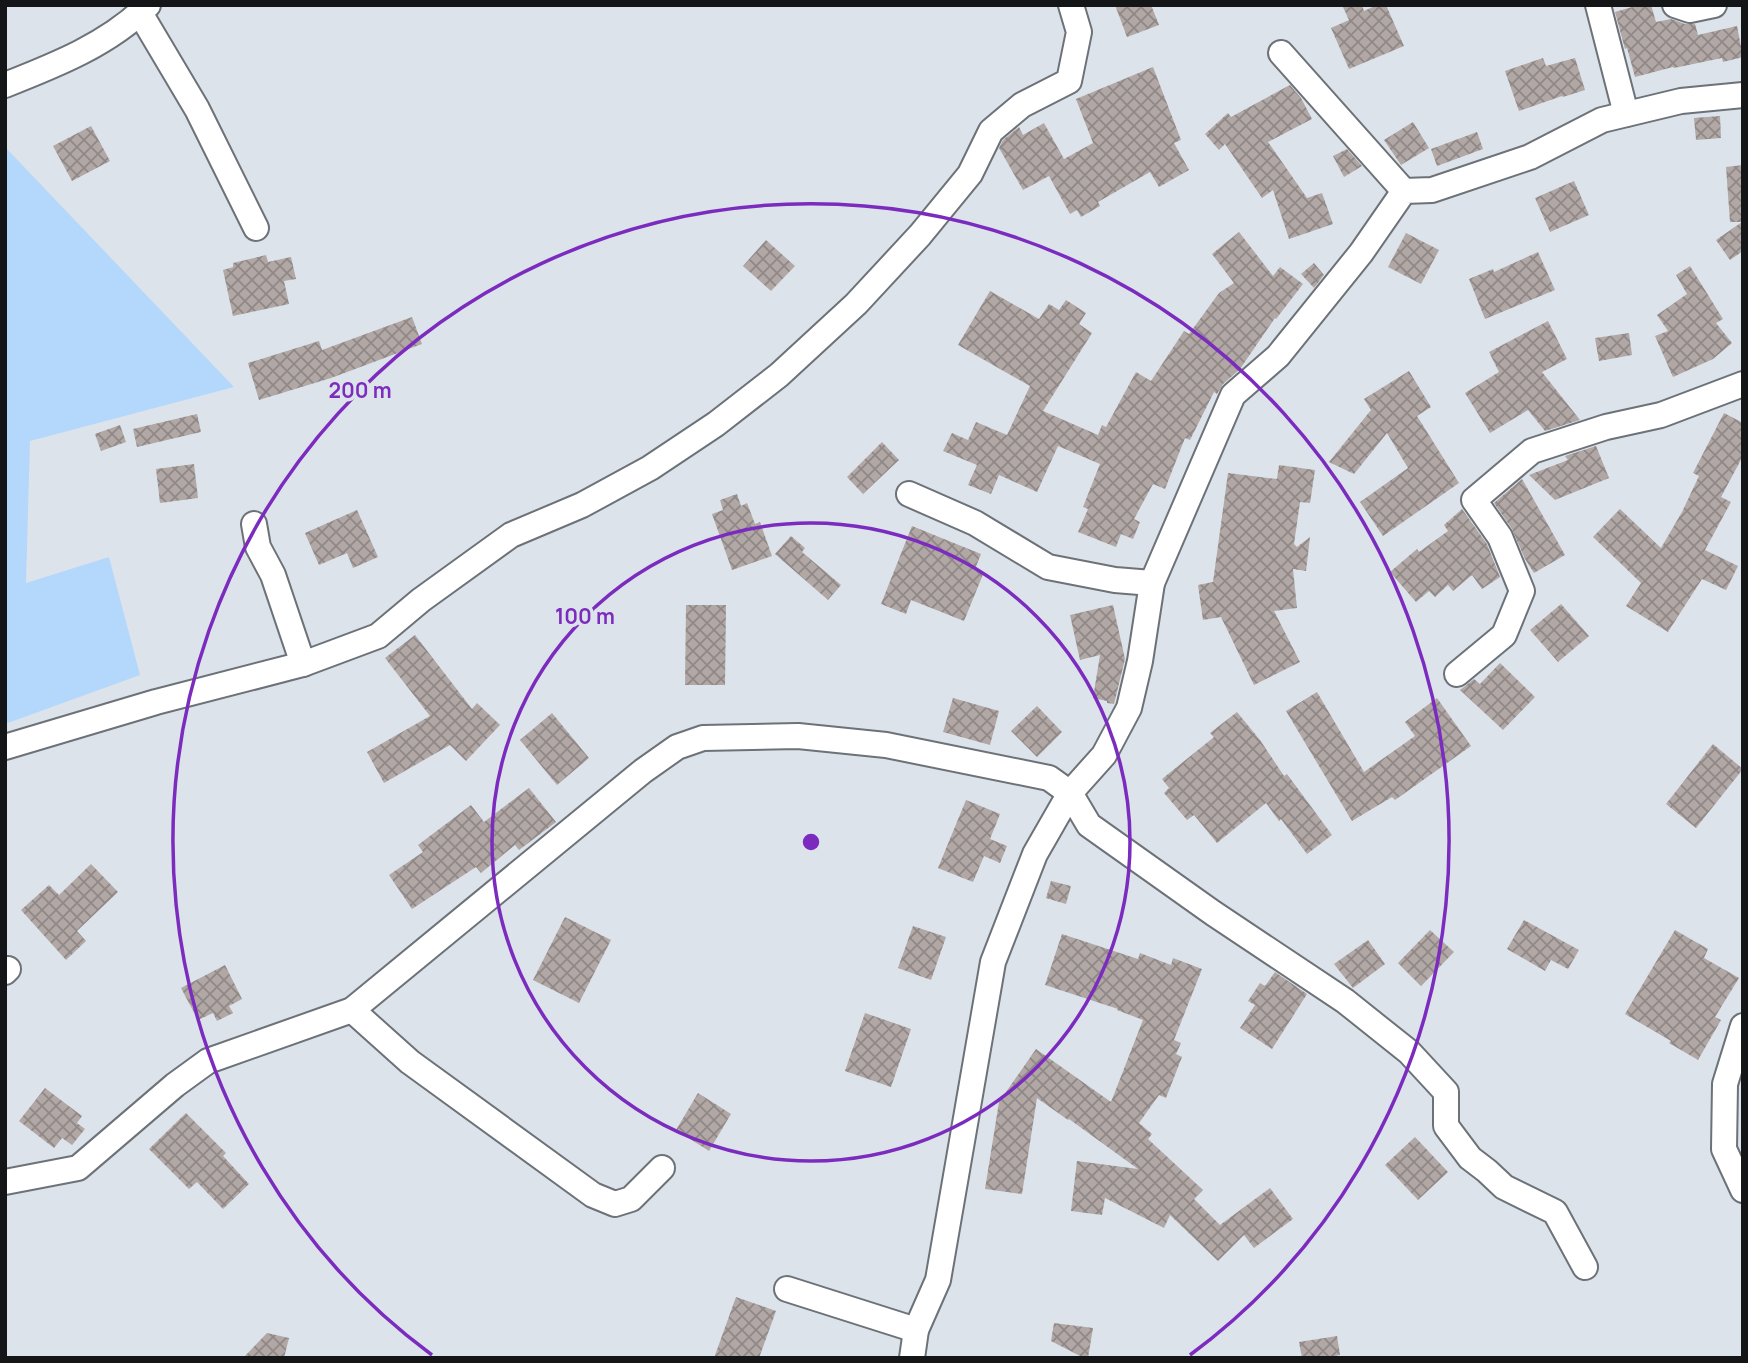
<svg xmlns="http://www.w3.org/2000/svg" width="1748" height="1363" font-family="Manrope,sans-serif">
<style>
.grass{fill:#b4d8fb}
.building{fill:url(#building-cross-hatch)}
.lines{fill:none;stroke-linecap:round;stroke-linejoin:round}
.street-casing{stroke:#6c7278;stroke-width:28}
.street{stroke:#fff;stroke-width:24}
.ring{fill:none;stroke:#7b2cbf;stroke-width:3.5}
.centre{fill:#7b2cbf;stroke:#dde3ea;stroke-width:3.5}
.ring-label{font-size:21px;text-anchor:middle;font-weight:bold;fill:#7b2cbf;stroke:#dde3ea;stroke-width:7;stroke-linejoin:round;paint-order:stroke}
</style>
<defs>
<pattern id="building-cross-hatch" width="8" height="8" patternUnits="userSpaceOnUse" patternTransform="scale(1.75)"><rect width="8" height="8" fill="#b1a8a6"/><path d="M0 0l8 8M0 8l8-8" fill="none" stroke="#8f8886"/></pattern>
</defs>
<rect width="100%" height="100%" fill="#dde3ea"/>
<!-- grass -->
<polygon class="grass" points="5,147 234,387 30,441 26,583 109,557 140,675 5,724"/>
<!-- building -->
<g class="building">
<polygon points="1115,5 1151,5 1159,25 1127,37"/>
<polygon points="1342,5 1362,5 1364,11 1377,5 1386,5 1404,46 1349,69 1331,28 1349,20"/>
<polygon points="1639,5 1651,5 1656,22 1671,19 1685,24 1695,24 1698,35 1737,26 1743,57 1723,62 1722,58 1674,68 1673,67 1635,77 1627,48 1625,49 1615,12"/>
<polygon points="1543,58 1546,66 1575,58 1585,90 1563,97 1562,96 1519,111 1505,71"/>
<polygon points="1153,67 1181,140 1174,143 1189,170 1159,187 1150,172 1098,202 1100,206 1081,217 1077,210 1070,214 1049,176 1023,190 999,148 1003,140 1019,127 1023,135 1044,123 1064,159 1093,143 1076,99"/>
<polygon points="1290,85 1301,98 1312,119 1268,142 1307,198 1322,193 1333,224 1289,239 1273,190 1262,198 1225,144 1219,150 1205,134 1228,113 1231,117"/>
<polygon points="1720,116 1721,138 1696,140 1694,118"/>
<polygon points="1413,122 1429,148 1401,165 1384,140"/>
<polygon points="91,126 110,161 72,181 53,146"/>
<polygon points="1477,132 1483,149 1437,166 1431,149"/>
<polygon points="1347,149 1362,166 1344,177 1333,156"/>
<polygon points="1743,165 1743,251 1730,260 1716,240 1742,222 1730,222 1726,167"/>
<polygon points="1574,181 1589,215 1550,232 1535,198"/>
<polygon points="1239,232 1273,276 1280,267 1303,284 1276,319 1275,318 1240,369 1223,384 1217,394 1214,392 1190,440 1185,438 1165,489 1153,484 1134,519 1140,522 1133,539 1121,534 1116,547 1078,532 1088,509 1083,507 1100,464 1058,446 1037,492 999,475 991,494 968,485 977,465 943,451 952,433 968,440 976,422 1007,435 1030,386 958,345 990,291 1039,319 1049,304 1059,310 1066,300 1086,313 1079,324 1092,333 1043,411 1098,435 1102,425 1106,427 1136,372 1151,381 1184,331 1189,334 1219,293 1234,283 1212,254"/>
<polygon points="1406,233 1439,250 1421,284 1388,267"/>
<polygon points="766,240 795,266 771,291 743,266"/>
<polygon points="1538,252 1555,290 1485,319 1469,279 1493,269 1494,272"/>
<polygon points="266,255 268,262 291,257 296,279 284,281 289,304 233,316 223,270 233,267 233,263"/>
<polygon points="1314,263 1324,275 1314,288 1301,274"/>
<polygon points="1690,266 1723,319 1716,323 1732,343 1713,359 1673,377 1655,336 1668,331 1657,315 1687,294 1676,275"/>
<polygon points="412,317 422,344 331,378 259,400 248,363 319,341 322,350"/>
<polygon points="1548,321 1567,359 1542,372 1580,420 1545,431 1528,410 1490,433 1465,393 1499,372 1489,352"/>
<polygon points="1629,333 1632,355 1599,361 1595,338"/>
<polygon points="1409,371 1431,407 1417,416 1459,483 1383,536 1360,502 1408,468 1387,433 1354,474 1329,462 1371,410 1364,399"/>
<polygon points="1724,413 1743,423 1743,456 1721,497 1731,502 1705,550 1738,566 1726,590 1702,579 1668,632 1626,606 1641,583 1593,537 1620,509 1661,548 1682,512 1699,476 1693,473"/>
<polygon points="197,414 201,432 137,447 133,429"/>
<polygon points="120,425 126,442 101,451 95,434"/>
<polygon points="882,442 899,460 863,494 847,477"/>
<polygon points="1596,446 1609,478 1555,500 1529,475 1568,460 1565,456"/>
<polygon points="194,464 198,498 160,503 156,469"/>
<polygon points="1279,465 1315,470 1310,503 1300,502 1294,544 1297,547 1310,537 1306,571 1293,569 1297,608 1274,611 1300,662 1254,685 1221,617 1203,620 1198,585 1213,582 1228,473 1277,479"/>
<polygon points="1522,479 1565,555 1534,573 1525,559 1512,529 1494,503"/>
<polygon points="737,494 741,506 747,503 755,524 760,522 772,556 732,570 712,514 723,510 720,500"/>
<polygon points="1462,509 1487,544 1500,577 1482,589 1472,575 1453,591 1448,585 1435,597 1429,591 1416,602 1390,572 1417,549 1419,552 1448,531 1444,525"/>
<polygon points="357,510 378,557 353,568 347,553 319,565 305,533"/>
<polygon points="912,526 981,554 975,569 984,572 964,621 911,600 906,614 881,604"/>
<polygon points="791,536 805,548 802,552 841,585 828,600 775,554"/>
<polygon points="1561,604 1589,636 1558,662 1530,630"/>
<polygon points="686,605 726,605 725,685 685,685"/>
<polygon points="1113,605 1125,659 1114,704 1107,703 1107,701 1093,698 1100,655 1080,660 1070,615"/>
<polygon points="415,635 472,709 477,703 500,725 466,761 450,745 384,783 367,752 430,716 385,658"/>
<polygon points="1500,663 1535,697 1503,730 1460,690 1474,679 1480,684"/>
<polygon points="1317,692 1364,772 1415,736 1405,722 1437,698 1471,746 1395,800 1392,797 1352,821 1286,711"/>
<polygon points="953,698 999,711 990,745 943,732"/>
<polygon points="1037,706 1062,732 1037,757 1011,731"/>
<polygon points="1237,712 1260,740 1284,776 1287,774 1332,835 1307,854 1281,819 1279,821 1266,803 1217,843 1194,815 1187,820 1164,793 1169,788 1162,779 1214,737 1210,733"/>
<polygon points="552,713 589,758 557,785 520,740"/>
<polygon points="1713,744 1743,769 1696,828 1666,804"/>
<polygon points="529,788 556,822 519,850 515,845 481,873 476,867 412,909 389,875 423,852 418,845 471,805 484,822"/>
<polygon points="966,800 1000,814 990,839 1007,846 1000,863 984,856 973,882 938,868"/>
<polygon points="91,864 118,892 77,931 86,941 66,960 21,910 49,885 59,895"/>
<polygon points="1051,881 1071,886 1066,904 1046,898"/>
<polygon points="565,917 611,940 579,1003 533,980"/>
<polygon points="1524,920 1579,950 1568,969 1551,960 1545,971 1507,949"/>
<polygon points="913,926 946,937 931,980 898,968"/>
<polygon points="1430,930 1454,952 1421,986 1398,963"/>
<polygon points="1675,930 1708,949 1704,958 1739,978 1715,1017 1721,1020 1698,1060 1669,1043 1671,1041 1625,1014"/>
<polygon points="1062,934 1138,959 1140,953 1171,965 1173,958 1202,969 1174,1040 1181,1043 1176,1054 1182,1057 1166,1098 1159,1095 1139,1123 1152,1134 1148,1139 1203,1190 1194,1199 1220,1225 1270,1188 1293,1219 1254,1248 1244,1235 1218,1261 1170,1215 1164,1228 1105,1198 1102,1215 1071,1211 1077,1161 1138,1169 1069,1119 1068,1120 1037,1098 1022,1194 985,1189 999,1102 1036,1049 1111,1102 1143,1020 1117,1010 1118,1009 1045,985"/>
<polygon points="1368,940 1385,964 1353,988 1334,964"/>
<polygon points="225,965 242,999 229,1006 233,1013 217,1021 213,1013 198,1020 181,988"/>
<polygon points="1275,972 1307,994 1272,1049 1240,1028 1255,1005 1248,1001 1260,983 1265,986"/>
<polygon points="865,1013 911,1029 891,1087 845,1071"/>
<polygon points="45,1088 82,1116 77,1123 85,1129 72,1145 62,1138 54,1148 19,1121"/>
<polygon points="698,1093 731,1114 709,1151 676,1130"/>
<polygon points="186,1113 226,1153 223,1156 249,1184 223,1209 197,1182 189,1189 149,1149"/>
<polygon points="1415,1137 1448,1172 1418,1200 1385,1165"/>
<polygon points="736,1297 776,1311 759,1358 714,1358"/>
<polygon points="1054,1323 1093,1328 1088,1358 1084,1358 1051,1341"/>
<polygon points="267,1333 289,1338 284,1358 243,1358"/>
<polygon points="1337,1336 1340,1355 1327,1358 1302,1358 1299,1342"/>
</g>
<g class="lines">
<!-- street casing -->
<g class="street-casing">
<g id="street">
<polyline points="1598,5 1626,114"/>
<polyline points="1675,5 1690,10 1714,5"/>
<polyline points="140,13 197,109 256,228"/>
<polyline points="1281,53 1404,191"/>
<path d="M5 85C56 65 109 44 148 5"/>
<polyline points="909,494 975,523 1048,567 1115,580 1152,583"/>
<polyline points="254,524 258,547 273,575 303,664"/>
<polyline points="1457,674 1504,635 1522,591 1500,537 1474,500 1532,451 1606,427 1661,415 1743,384"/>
<polyline points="5,747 156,702 303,664 378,636 421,600 511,535 582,505 650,468 716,424 779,375 856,304 920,235 970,174 991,131 1022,105 1069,81 1079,32 1071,5"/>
<polyline points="5,972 8,969"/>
<polyline points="352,1010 410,1062 593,1195 615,1204 631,1199 662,1168"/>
<polyline points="1743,1026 1725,1084 1724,1149 1743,1190"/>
<polyline points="5,1182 78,1168 175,1085 208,1061 352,1010 643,771 677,747 703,738 798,736 886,745 1049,778 1070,793 1089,825 1213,913 1345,1001 1409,1052 1446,1092 1446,1126 1470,1158 1487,1171 1504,1187 1555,1212 1585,1267"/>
<polyline points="787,1289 916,1330"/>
<polyline points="912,1358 916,1330 938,1280 993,962 1035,854 1070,793 1104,755 1129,708 1140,661 1152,583 1233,395 1278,356 1361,253 1404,191 1432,190 1530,157 1602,120 1681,101 1743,95"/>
</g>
</g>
<!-- street -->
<use href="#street" class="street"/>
</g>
<!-- distance rings -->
<g class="ring">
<circle cx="811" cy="842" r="319"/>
<path d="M432 1355A638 638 0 1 1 1190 1355"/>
</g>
<circle cx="811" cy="842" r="10" class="centre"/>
<g class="ring-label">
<text x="360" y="398">200 m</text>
<text x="585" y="624">100 m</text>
</g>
<!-- border -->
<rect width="1748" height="1363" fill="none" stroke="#131517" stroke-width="14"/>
</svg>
